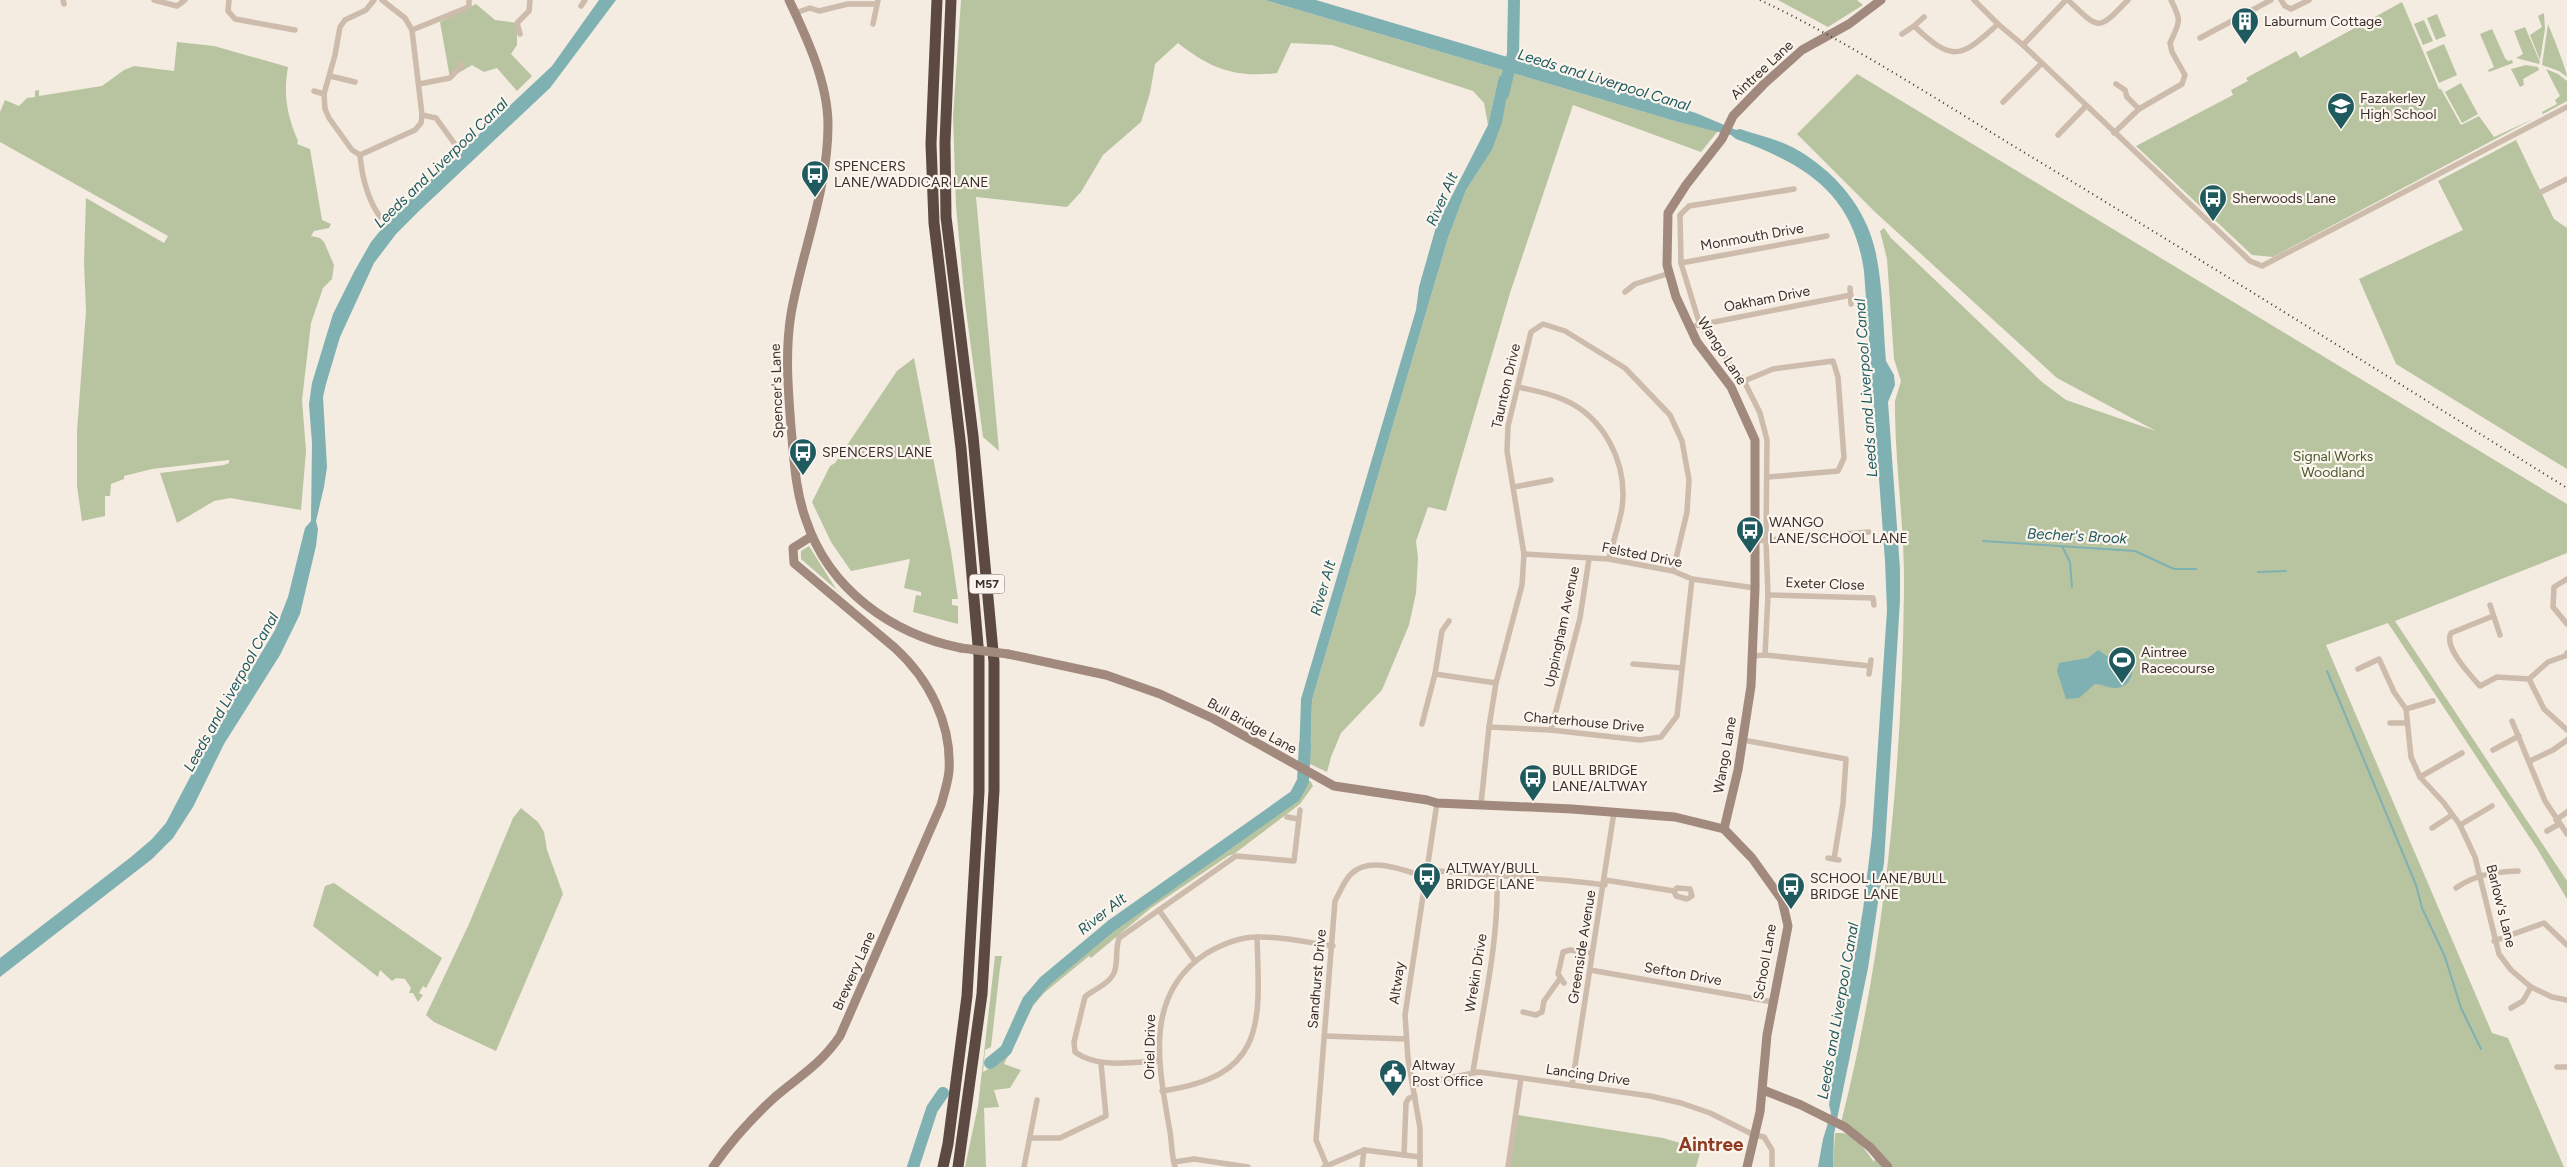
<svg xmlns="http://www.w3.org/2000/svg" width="2567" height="1167" font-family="Figtree,sans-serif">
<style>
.green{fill:#b8c4a0}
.water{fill:#7fb0b2}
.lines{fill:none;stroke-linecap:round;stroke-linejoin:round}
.stream{stroke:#7fb0b2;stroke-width:2}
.river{stroke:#7fb0b2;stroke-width:12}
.street{stroke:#cdbbac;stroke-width:5.5}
.secondary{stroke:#a18a7d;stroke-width:9}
.highway{stroke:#5c4a42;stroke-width:11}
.rail{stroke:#3b302b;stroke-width:2;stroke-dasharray:1 4;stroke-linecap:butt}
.secondary-bridge{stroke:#a18a7d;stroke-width:9}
.labels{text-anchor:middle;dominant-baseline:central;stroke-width:4.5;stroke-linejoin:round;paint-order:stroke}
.shield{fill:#fbf5ee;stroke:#756b66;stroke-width:1}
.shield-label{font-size:12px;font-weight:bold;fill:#3b302b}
.poi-label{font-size:14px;fill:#3b302b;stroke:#fbf5ee;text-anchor:start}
.street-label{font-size:14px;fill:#3b302b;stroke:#fbf5ee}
.park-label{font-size:14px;fill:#4a5a2e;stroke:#fbf5ee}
.water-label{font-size:15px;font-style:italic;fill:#1f5a5e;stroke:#fbf5ee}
.district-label{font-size:19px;font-weight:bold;fill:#8c3b22;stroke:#fbf5ee}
</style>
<rect width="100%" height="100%" fill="#f4ebe1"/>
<!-- green -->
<g class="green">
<path d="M961 0H1265L1678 122 1718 131 1701 152 1573 105 1510 293 1446 511 1428 507 1416 541 1418 558 1416 593 1409 625 1382 690 1341 733 1331 757 1327 772 1310 764 1312 700 1448 238 1466 190 1492 150 1510 79 1499 76 1488 125 1484 103 1473 91 1332 45 1291 43 1277 73C1235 78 1211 69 1178 43L1155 64 1150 93 1141 122 1103 155 1081 192 1067 207 976 197 999 451 983 437 965 303 956 206 953 116Z"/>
<polygon points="1778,0 1857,0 1863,5 1828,27"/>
<polygon points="2402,2 2439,89 2441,89 2461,125 2479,116 2494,137 2533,119 2273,257 2252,255 2136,146 2233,95 2231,90 2248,81 2246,78 2296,51 2300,58"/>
<polygon points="476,4 495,20 517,23 517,45 511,54 532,76 517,91 497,68 484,72 472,65 450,78 440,22"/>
<polygon points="2544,13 2545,29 2540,60 2530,35 2542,27 2538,16"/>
<polygon points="2437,14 2446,36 2436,40 2427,18"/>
<polygon points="2424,20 2433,41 2423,45 2414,24"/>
<path d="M2548 24C2552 34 2567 70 2567 77L2559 71 2542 65Z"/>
<polygon points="2525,27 2540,62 2539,64 2516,58 2523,54 2514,31"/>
<polygon points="2492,29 2505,58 2508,61 2512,60 2513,63 2489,72 2488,70 2494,67 2480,34"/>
<path d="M177 42 214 46 288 67C283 95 287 115 298 141L297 144 310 149 322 220 331 224 329 228 314 231 311 236 320 238 324 242 334 265 332 279 323 288 311 323 302 400 306 451 301 510 230 498 214 501 177 523 160 473 224 465 229 463V460L152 469 124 476V479L111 484 110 496H105V516L82 521 77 486V431L86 311 84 262 86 198 164 243 168 236 0 142V112L5 100 19 106 27 98 35 97V91L39 90V96L102 86 124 70 134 66 174 71Z"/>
<polygon points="2444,44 2457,75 2439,83 2426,52"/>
<polygon points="2526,65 2538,67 2539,70 2523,79 2524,85 2520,87 2511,69"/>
<polygon points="2546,69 2558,74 2567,81 2567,101 2543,114 2542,112 2557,104 2555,100 2560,96"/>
<path d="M1857 74 2567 504V553L2395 621 2567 881V899L2538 850 2388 623 2326 645 2492 1033 2508 1038 2564 1167H1833L1835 1133C1837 1133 1840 1133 1843 1133 1856 1136 1867 1152 1874 1162L1878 1149 1865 1137 1841 1123C1885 949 1902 770 1904 591 1905 532 1896 473 1895 414V401L1901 381 1894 359 1887 259 1880 231 1884 228 1891 238 2042 382 2066 400 2156 431 2057 378 1875 212 1797 134Z"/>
<polygon points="2461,83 2478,114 2462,123 2445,92"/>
<polygon points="2516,140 2554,219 2567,228 2567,469 2396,364 2359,279 2463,230 2438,181"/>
<polygon points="914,358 951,551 958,599 952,599 952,605 958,606 958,624 913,612 916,595 921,596 921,592 904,588 910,559 851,571 831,542 812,502 830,466 835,463 897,371"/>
<polygon points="809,546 836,589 846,598 801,559 801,551"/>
<polygon points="1305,778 1311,782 1313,786 1300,804 1234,854 1228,856 1151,908 1091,958 1089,956 1044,993 1033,1006 1004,1064 1021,1070 1010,1088 994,1090 999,1107 984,1108 986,1167 965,1167 978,1106 995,956 1002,956 1000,968 991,1047 985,1050 983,1072 990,1068 992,1069 991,1067 1010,1048 1032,1000 1053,977 1130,917 1243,836 1246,839 1245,835 1297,797 1302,798 1298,795"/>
<polygon points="521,808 538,822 544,832 547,850 563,894 496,1051 434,1022 426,1015 469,924 513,818"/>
<polygon points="334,883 442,958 426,988 423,986 419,993 423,995 418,1002 413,993 409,993 411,988 405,979 396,978 392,981 380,970 378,977 313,926 325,886"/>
<polygon points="1518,1115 1663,1138 1701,1149 1696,1167 1509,1167"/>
</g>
<!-- water -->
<g class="water">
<polygon points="599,0 616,0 550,88 419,211 396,234 374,263 340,337 326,384 323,397 327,467 324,487 316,521 318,529 316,546 300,614 280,655 224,744 193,807 173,838 152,859 0,977 0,958 131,857 152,839 166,823 209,741 275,630 288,597 305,528 311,521 312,443 309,404 312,383 333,314 354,272 371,242 393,215 552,66"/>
<path d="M1265 0H1316L1696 113 1736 130 1740 129C1758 135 1777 139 1794 148 1834 170 1867 208 1876 254 1883 288 1883 325 1886 361L1894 375 1895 385 1888 402 1900 569V600L1884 863 1868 968 1834 1134 1833 1167H1818L1823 1139 1831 1113 1829 1105 1832 1080 1863 910 1872 835 1887 610 1885 561 1864 271C1853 193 1805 164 1736 139L1731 135 1678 122Z"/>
<polygon points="1499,76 1510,78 1502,122 1492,150 1466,190 1448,238 1312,700 1310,764 1299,758 1301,699 1416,310 1419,287 1436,227 1488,125"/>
<path d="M2098 650 2110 658 2123 652 2130 654C2136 667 2133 688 2115 688 2108 688 2102 684 2095 684L2079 698 2066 699 2057 671 2059 663 2088 658Z"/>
</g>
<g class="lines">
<!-- stream -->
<g class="stream">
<polyline points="1983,541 2135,551 2174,569 2196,569"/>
<polyline points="2062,546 2070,562 2072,587"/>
<polyline points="2258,572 2286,571"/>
<polyline points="2327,671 2416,885 2422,908 2445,957 2461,1008 2481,1049"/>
</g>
<!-- river -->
<g class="river">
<polyline points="1503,94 1513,54 1514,0"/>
<polyline points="990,1063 1006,1050 1028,1001 1045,981 1111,926 1295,796 1303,781 1305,744"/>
<polyline points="913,1167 932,1109 943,1093"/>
</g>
<!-- street -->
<g class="street">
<polyline points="63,0 64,4"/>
<polyline points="154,0 177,6 185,0"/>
<polyline points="229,0 228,11 235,19 295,30"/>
<polyline points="1974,0 1998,24 2023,45 2250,261 2262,266 2567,107"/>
<path d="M2068 0C2100 30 2097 32 2128 0"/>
<polyline points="2281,0 2285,6 2291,9 2309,0"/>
<polyline points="581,6 585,0"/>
<polyline points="795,13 810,8 819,11 848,4 877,4"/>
<path d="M1924 17 1914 26C1952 62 1960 59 1998 24"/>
<polyline points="873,24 878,0"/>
<polyline points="412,30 466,8 469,6 469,0"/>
<polyline points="520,34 517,23 529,11 530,0"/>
<polyline points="1902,34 1914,26"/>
<polyline points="2200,38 2271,0"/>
<polyline points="2023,45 2066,0"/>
<polyline points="330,76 355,82"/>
<polyline points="419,84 450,78 463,64"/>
<polyline points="2116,84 2125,90 2127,97 2139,109"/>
<polyline points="314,91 324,94"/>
<polyline points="2003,102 2041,64"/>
<polyline points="422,115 436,118 457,147"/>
<path d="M2114 133 2139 109 2182 84 2185 75 2172 52 2170 43C2180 21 2182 22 2171 0"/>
<polyline points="2058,135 2086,106"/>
<polyline points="360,155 415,130 421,123 422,115 412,30 405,18 382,0"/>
<polyline points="360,155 352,150 329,118 325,109 324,94 335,55 340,27 345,20 366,10 374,0"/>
<path d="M360 155C362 178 367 198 380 217"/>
<polyline points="2541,192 2567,179"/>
<polyline points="1681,263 1827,236"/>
<polyline points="1850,288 1851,304"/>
<polyline points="1625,292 1635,284 1670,273"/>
<polyline points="1689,327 1851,295"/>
<polyline points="1744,381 1773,369 1833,361 1838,377 1844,458 1838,471 1768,477"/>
<path d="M1518 387C1532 390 1548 393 1562 399 1604 416 1628 463 1622 508 1619 525 1613 542 1609 559"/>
<polyline points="1514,487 1551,480"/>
<polyline points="1754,541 1869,532"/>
<polyline points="1524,554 1609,559 1673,571 1692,579 1755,588"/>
<polyline points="2567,579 2554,587 2553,607 2567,624"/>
<polyline points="1768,595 1873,598 1874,605"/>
<polyline points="2490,605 2500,635"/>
<path d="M2493 616 2451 633C2443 647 2471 676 2480 686L2497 677 2529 679 2544 709 2567 730"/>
<polyline points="1765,655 1870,666"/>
<polyline points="1752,656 1765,655 1768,595 1766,541 1767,440 1760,413 1744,381 1700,325 1681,263 1680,215 1689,206 1794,189"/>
<polyline points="1633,664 1682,668"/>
<polyline points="2358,669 2379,659 2394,692 2406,709 2411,757 2420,777 2444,803 2460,825 2475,857 2499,954 2511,970 2531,987 2552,997 2567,1000"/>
<polyline points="1435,674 1496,683"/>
<polyline points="1869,674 1871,660"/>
<polyline points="2529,679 2548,662 2565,656 2567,653"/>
<polyline points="2406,709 2433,701"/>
<polyline points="2512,721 2545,801 2567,834"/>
<polyline points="2390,723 2407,723"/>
<polyline points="1422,724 1435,674 1442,631 1449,621"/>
<polyline points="1489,727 1551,730 1640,740 1661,737 1677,716 1692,579"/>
<polyline points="1551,730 1580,618 1589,559"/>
<polyline points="1743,740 1846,759 1843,804 1834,859"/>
<polyline points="2493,750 2519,736"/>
<polyline points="2530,761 2553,750 2567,740"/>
<polyline points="2420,777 2462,753"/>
<polyline points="1481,804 1489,727 1496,683 1522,585 1524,554 1507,451 1508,426 1531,332 1543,324 1565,331 1625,368 1670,415 1682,441 1689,480 1687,512 1673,571"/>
<polyline points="1287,817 1299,819"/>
<polyline points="2556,820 2567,812"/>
<polyline points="2460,825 2492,806"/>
<polyline points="2432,828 2452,815"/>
<polyline points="2547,831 2559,824"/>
<polyline points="1828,858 1839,860"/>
<path d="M1427 870C1487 876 1546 877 1605 885"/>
<polyline points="1605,880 1674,891"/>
<polygon points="1677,888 1690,889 1692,896 1687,899 1676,896 1674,891"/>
<path d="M2456 888C2476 874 2495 872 2518 871"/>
<polyline points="1159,910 1195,961"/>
<polyline points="2494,941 2544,923 2567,945"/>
<polyline points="1590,970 1773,1002"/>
<polyline points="1564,983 1558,974 1563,952 1570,950 1592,953"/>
<polyline points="2511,1008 2523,1001 2531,987"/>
<polyline points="1523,1012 1536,1015 1542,1012 1544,1001 1559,980"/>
<polyline points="1325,1036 1406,1039"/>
<path d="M1159 1061C1131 1062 1099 1069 1075 1052L1074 1042 1085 997C1094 989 1112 983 1115 970 1118 959 1115 951 1119 938L1236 856 1294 861 1300 810"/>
<polyline points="2557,1067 2567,1067"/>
<path d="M1473 1072C1483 1007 1499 942 1497 877"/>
<polyline points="1413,1085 1479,1072 1650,1096 1681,1103 1710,1113 1754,1135 1764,1137 1772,1150 1772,1167"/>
<polyline points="1572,1085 1614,812"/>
<path d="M1162 1091C1266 1076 1260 1025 1257 937"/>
<polyline points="1030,1138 1060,1138 1106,1116 1101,1063"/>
<polyline points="1404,1155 1406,1103 1409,1098 1415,1096"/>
<polyline points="1174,1162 1194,1159 1248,1167"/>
<path d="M1327 1166 1316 1140 1335 901C1340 892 1344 881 1351 874 1370 855 1405 871 1426 877"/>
<polyline points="1024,1167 1037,1100"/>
<path d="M1175 1167C1171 1154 1172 1139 1169 1126 1158 1063 1144 993 1207 953 1221 945 1240 937 1257 937 1282 936 1309 943 1333 946"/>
<polyline points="1324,1167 1364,1150 1420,1157"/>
<polyline points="1362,1167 1364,1150"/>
<polyline points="1420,1167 1420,1128 1408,1059 1405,1015 1437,803"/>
<polyline points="1508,1167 1521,1078"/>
</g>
<!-- secondary -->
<g class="secondary">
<path d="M789 0C807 38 828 83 828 125 828 190 802 251 791 314 785 351 788 389 791 427 794 458 795 490 806 520 829 589 891 634 961 648"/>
<polyline points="1008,654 1106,675 1160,694 1214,719 1334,786 1427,800 1437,803 1572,809 1675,817 1724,829 1752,858 1782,900 1788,926 1767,1035 1760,1112 1747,1167"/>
<polyline points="1724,829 1738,770 1751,686 1755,588 1755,440 1731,387 1697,342 1676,297 1667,265 1668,213 1686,185 1722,139 1733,116 1764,84 1802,50 1849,24 1881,0"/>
<polyline points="1763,1090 1801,1105 1845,1127 1870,1147 1888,1167"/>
<path d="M713 1167C731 1141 752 1118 775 1097 801 1075 820 1065 840 1036L941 805C944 794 948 782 949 771 952 724 929 679 895 648L794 563 793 548 812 536"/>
</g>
<!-- highway -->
<g class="highway">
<polyline points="937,0 931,144 934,223 961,448 979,657 979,792 967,996 948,1144 943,1167"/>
<polyline points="951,0 945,142 946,217 973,436 994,662 994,790 982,994 958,1167"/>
</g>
<!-- rail -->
<path class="rail" d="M1760 0C1855 45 1945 105 2035 159 2213 267 2390 378 2567 488"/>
<!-- secondary-bridge -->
<polyline class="secondary-bridge" points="961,648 1008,654"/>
</g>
<!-- icons -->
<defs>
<g id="building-pin" transform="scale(1.4375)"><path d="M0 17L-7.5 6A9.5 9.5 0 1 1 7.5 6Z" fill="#1f5a5e" stroke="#fbf5ee"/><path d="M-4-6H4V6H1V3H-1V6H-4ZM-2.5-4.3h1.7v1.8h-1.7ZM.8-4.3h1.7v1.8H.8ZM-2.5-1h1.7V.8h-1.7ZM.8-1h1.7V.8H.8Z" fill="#fff"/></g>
<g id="school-pin" transform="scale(1.4375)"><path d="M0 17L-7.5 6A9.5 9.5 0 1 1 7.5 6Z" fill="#1f5a5e" stroke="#fbf5ee"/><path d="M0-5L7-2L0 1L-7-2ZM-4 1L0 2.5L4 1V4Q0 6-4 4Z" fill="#fff"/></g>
<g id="bus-pin" transform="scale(1.4375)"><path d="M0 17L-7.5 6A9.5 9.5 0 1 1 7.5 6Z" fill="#1f5a5e" stroke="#fbf5ee"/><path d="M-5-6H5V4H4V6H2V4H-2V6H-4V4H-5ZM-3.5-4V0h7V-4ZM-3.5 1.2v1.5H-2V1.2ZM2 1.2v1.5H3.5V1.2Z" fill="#fff"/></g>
<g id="stadium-pin" transform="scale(1.4375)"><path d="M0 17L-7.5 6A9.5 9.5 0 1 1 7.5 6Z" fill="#1f5a5e" stroke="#fbf5ee"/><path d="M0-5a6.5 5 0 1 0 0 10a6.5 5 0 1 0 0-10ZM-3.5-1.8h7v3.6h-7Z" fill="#fff"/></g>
<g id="civic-pin" transform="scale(1.4375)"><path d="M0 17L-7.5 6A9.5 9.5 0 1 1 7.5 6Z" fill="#1f5a5e" stroke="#fbf5ee"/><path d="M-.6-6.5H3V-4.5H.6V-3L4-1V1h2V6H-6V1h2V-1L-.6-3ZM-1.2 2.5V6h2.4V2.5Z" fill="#fff"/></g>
</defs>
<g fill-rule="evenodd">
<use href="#building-pin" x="2245" y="21"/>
<use href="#school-pin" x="2341" y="106"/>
<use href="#bus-pin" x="815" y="174"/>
<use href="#bus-pin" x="2213" y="198"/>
<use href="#bus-pin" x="803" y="452"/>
<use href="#bus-pin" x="1750" y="530"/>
<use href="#stadium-pin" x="2122" y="660"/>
<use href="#bus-pin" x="1533" y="778"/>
<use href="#bus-pin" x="1427" y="876"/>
<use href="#bus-pin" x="1791" y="886"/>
<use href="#civic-pin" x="1393" y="1073"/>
</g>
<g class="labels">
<!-- shield labels -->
<rect class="shield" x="969.5" y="574.5" width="35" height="19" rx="4"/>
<g class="shield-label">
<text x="987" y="584">M57</text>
</g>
<!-- poi labels -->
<g class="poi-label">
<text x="2264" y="21">Laburnum Cottage</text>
<text x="2360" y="98">Fazakerley<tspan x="2360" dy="16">High School</tspan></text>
<text x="834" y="166">SPENCERS<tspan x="834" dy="16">LANE/WADDICAR LANE</tspan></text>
<text x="2232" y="198">Sherwoods Lane</text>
<text x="822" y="452">SPENCERS LANE</text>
<text x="1769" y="522">WANGO<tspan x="1769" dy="16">LANE/SCHOOL LANE</tspan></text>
<text x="2141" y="652">Aintree<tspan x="2141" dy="16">Racecourse</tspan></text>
<text x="1552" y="770">BULL BRIDGE<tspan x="1552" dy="16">LANE/ALTWAY</tspan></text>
<text x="1446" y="868">ALTWAY/BULL<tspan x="1446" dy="16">BRIDGE LANE</tspan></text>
<text x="1810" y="878">SCHOOL LANE/BULL<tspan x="1810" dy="16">BRIDGE LANE</tspan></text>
<text x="1412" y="1065">Altway<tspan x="1412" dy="16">Post Office</tspan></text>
</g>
<!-- street labels -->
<g class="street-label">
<text transform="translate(1762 70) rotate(-43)">Aintree Lane</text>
<text transform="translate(1752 237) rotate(-10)">Monmouth Drive</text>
<text transform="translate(1767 299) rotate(-11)">Oakham Drive</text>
<text transform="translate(1722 351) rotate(57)">Wango Lane</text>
<text transform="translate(1506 386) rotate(-77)">Taunton Drive</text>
<text transform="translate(777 391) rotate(-92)">Spencer's Lane</text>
<text transform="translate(1642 555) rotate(11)">Felsted Drive</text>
<text transform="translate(1825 584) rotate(2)">Exeter Close</text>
<text transform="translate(1562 627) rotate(-78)">Uppingham Avenue</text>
<text transform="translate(1584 722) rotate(5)">Charterhouse Drive</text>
<text transform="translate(1252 726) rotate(29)">Bull Bridge Lane</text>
<text transform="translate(1725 755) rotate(-80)">Wango Lane</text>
<text transform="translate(2501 906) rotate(76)">Barlow's Lane</text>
<text transform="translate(1582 947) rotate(-81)">Greenside Avenue</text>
<text transform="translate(1765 962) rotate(-80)">School Lane</text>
<text transform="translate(854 971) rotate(-66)">Brewery Lane</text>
<text transform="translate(1476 973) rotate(-81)">Wrekin Drive</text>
<text transform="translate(1683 974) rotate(10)">Sefton Drive</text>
<text transform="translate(1317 979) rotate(-85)">Sandhurst Drive</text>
<text transform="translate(1397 983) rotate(-82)">Altway</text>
<text transform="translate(1150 1047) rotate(-89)">Oriel Drive</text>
<text transform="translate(1588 1075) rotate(8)">Lancing Drive</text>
</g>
<!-- park labels -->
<g class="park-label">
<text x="2333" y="456">Signal Works<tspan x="2333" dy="16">Woodland</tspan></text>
</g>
<!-- water labels -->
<g class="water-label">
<text transform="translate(1604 80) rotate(17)">Leeds and Liverpool Canal</text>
<text transform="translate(441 163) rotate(-44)">Leeds and Liverpool Canal</text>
<text transform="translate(1442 199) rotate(-66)">River Alt</text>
<text transform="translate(1866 388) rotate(-94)">Leeds and Liverpool Canal</text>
<text transform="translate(2077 536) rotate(3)">Becher's Brook</text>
<text transform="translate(1323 588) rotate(-74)">River Alt</text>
<text transform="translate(231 692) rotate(-61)">Leeds and Liverpool Canal</text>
<text transform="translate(1102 914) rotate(-38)">River Alt</text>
<text transform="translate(1838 1011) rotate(-80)">Leeds and Liverpool Canal</text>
</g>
<!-- district labels -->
<g class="district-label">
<text x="1711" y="1144">Aintree</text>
</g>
</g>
</svg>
